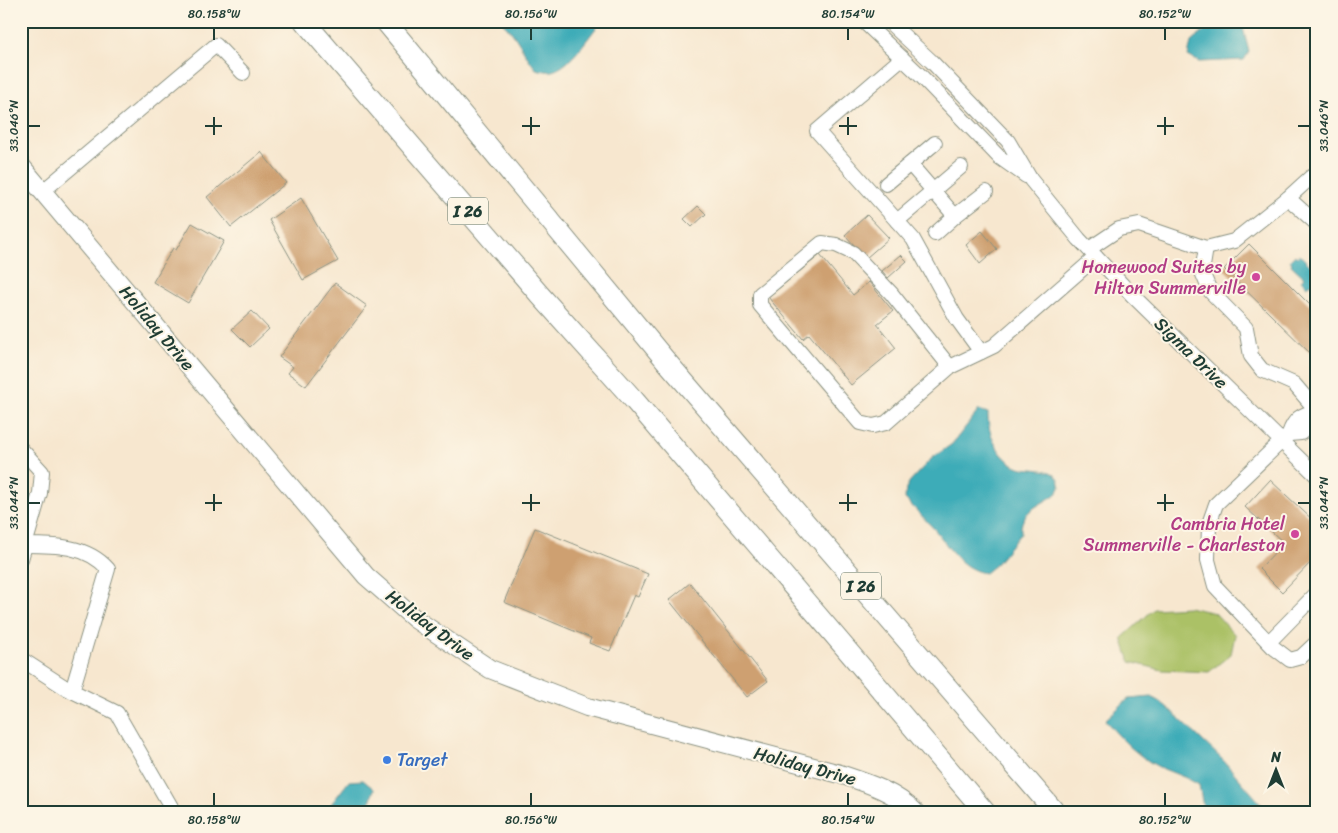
<svg xmlns="http://www.w3.org/2000/svg" width="1338" height="833" font-family="Sriracha,sans-serif">
<style>
.green{fill:#abc166;stroke:#657f4d}
.water{fill:#3cacb8;stroke:#2e7476}
.building{fill:#cea071}
.lines{fill:none;stroke-linecap:round;stroke-linejoin:round}
.minor-casing{stroke:#8b9282;stroke-width:16}
.major-casing{stroke:#8b9282;stroke-width:20}
.highway-casing{stroke:#8b9282;stroke-width:22}
.minor{stroke:#fff;stroke-width:14}
.major{stroke:#fff;stroke-width:18}
.highway{stroke:#fff;stroke-width:20}
.ticks{fill:none;stroke:#1f3d34;stroke-width:2}
.hotel-dot{fill:#d1479c;stroke:#fcf5e5;stroke-width:2}
.shop-dot{fill:#3f7fe0;stroke:#fcf5e5;stroke-width:2}
.labels{text-anchor:middle;dominant-baseline:central;stroke-width:4;stroke-linejoin:round;paint-order:stroke}
.shield{fill:#fcf5e5;stroke:#617469;stroke-width:1}
.shield-label{font-size:16px;font-weight:bold;fill:#1f3d34}
.hotel-label{font-size:18px;fill:#b23c85;stroke:#fcf5e5;text-anchor:end}
.street-label{font-size:18px;fill:#1f3d34;stroke:#fcf5e5}
.shop-label{font-size:18px;fill:#366cbe;stroke:#fcf5e5;text-anchor:start}
.neatline{fill:none;stroke:#1f3d34;stroke-width:2}
.ticks-label{font-size:12px;text-anchor:middle;fill:#1f3d34}
</style>
<rect width="100%" height="100%" fill="#fcf5e5"/>
<filter id="ink" filterUnits="userSpaceOnUse"><feTurbulence type="fractalNoise" baseFrequency=".02" numOctaves="2"/><feDisplacementMap in="SourceGraphic" scale="10" xChannelSelector="R" yChannelSelector="G"/><feConvolveMatrix kernelMatrix="1 2 1 2 8 2 1 2 1" color-interpolation-filters="sRGB"/></filter>
<filter id="wash" filterUnits="userSpaceOnUse"><feTurbulence type="fractalNoise" baseFrequency=".0096" numOctaves="4" result="noise"/><feDisplacementMap in="SourceGraphic" scale="20" xChannelSelector="R" yChannelSelector="G"/><feGaussianBlur stdDeviation="1.12" result="paint"/><feColorMatrix in="noise" values="0 0 0 0 0 0 0 0 0 0 0 0 0 0 0 0 0 1.4 0 .05"/><feComposite in="paint" operator="in"/></filter>
<g filter="url(#wash)">
<rect width="100%" height="100%" fill="#f7e7cf"/>
<!-- green -->
<polygon class="green" points="1188,607 1215,613 1235,635 1231,654 1209,672 1162,670 1130,662 1122,638 1154,609"/>
<!-- water -->
<g class="water">
<path d="M501 21H602C589 35 571 67 552 71 547 72 541 70 536 69 523 53 517 35 501 21Z"/>
<polygon points="1216,21 1244,21 1243,28 1249,52 1244,60 1199,62 1188,56 1191,42"/>
<polygon points="1295,255 1298,257 1300,255 1317,272 1317,281 1312,285 1310,283 1307,286 1301,280 1304,277 1291,265 1292,263 1290,260"/>
<path d="M979 410 988 413C987 434 999 459 1019 467 1031 471 1056 466 1060 483 1064 502 1018 502 1021 533L996 564 985 573C960 569 950 548 935 530 925 519 915 509 905 499L906 488 910 481 932 458 952 444Z"/>
<path d="M1152 697 1166 706 1223 760 1268 812H1204L1199 785C1186 777 1173 773 1159 767 1138 757 1120 738 1105 720L1128 699Z"/>
<polygon points="363,780 374,789 367,812 325,812 349,781"/>
</g>
<g id="blocks">
<!-- building -->
<g class="building">
<polygon points="261,152 286,183 231,227 207,197"/>
<polygon points="301,198 338,261 303,280 269,220"/>
<polygon points="698,206 706,214 692,227 684,219"/>
<polygon points="867,215 889,238 866,258 845,235"/>
<polygon points="192,223 224,241 188,303 153,282 173,248 176,250"/>
<polygon points="982,231 997,249 980,264 966,245"/>
<polygon points="1249,244 1317,312 1317,360 1224,269"/>
<polygon points="820,255 853,295 869,282 893,311 877,324 896,348 851,385 809,334 803,339 768,297"/>
<polygon points="901,255 907,261 888,278 882,271"/>
<polygon points="335,283 367,306 306,386 288,373 293,367 279,357"/>
<polygon points="252,311 269,329 250,347 232,329"/>
<polygon points="1270,480 1317,524 1317,556 1282,592 1259,569 1284,543 1245,507"/>
<polygon points="535,528 648,574 638,597 634,595 610,651 589,643 591,638 504,602"/>
<polygon points="690,583 768,681 747,697 669,600"/>
</g>
</g>
</g>
<g filter="url(#ink)">
<use href="#blocks" fill-opacity="0" stroke="#8b9282" stroke-width="1"/>
<g class="lines">
<!-- minor casing -->
<g class="minor-casing">
<g id="minor">
<polyline points="863,21 922,77 999,157 1026,176"/>
<polyline points="888,21 931,61 1008,141 1031,180 1079,239 1132,295 1317,476"/>
<polyline points="902,58 817,131 913,239 957,319 981,352"/>
<polyline points="910,164 955,216 935,234"/>
<polyline points="886,184 935,143"/>
<polyline points="42,192 216,45 243,73"/>
<polyline points="1288,198 1311,177 1317,182"/>
<polyline points="955,216 986,192"/>
<polyline points="897,221 961,167"/>
<polyline points="1206,248 1202,272 1210,291 1246,328 1251,356 1262,370 1294,384 1317,411"/>
<polyline points="1089,249 1119,229 1139,225 1206,248 1234,241 1288,198 1317,224"/>
<polyline points="950,367 891,293 853,253 836,245 822,243 760,294 760,305 860,423 873,426 886,423 950,367 994,346 1096,257"/>
<path d="M1316 411 1311 422 1301 433 1289 434C1294 419 1301 414 1316 411Z"/>
<polyline points="1289,434 1216,504 1209,524 1208,560 1215,586 1273,647 1290,660 1301,657 1317,642"/>
<path d="M21 449 42 472 40 493 25 545C54 545 87 545 108 569L72 691"/>
<polyline points="21,559 25,545"/>
<polyline points="1269,642 1317,593"/>
<polyline points="21,659 66,688 117,713 174,812"/>
</g>
</g>
<!-- major casing -->
<g class="major-casing">
<path id="major" d="M21 166 366 576 415 619 490 669 587 707 840 774C867 783 894 791 915 812"/>
</g>
<!-- highway casing -->
<g class="highway-casing">
<g id="highway">
<polyline points="304,21 539,294 634,400 985,812"/>
<polyline points="385,21 667,362 1055,812"/>
</g>
</g>
<!-- minor -->
<use href="#minor" class="minor"/>
<!-- major -->
<use href="#major" class="major"/>
<!-- highway -->
<use href="#highway" class="highway"/>
</g>
</g>
<!-- ticks -->
<path class="ticks" d="M214 28V40M531 28V40M848 28V40M1165 28V40M214 117V135M531 117V135M848 117V135M1165 117V135M28 126H40M205 126H222M522 126H540M839 126H857M1157 126H1174M1298 126H1310M214 494V511M531 494V511M848 494V511M1165 494V511M28 503H40M205 503H222M522 503H540M839 503H857M1157 503H1174M1298 503H1310M214 793V806M531 793V806M848 793V806M1165 793V806"/>
<!-- markers -->
<g class="hotel-dot">
<circle cx="1256" cy="277" r="5"/>
<circle cx="1295" cy="534" r="5"/>
</g>
<circle class="shop-dot" cx="387" cy="760" r="5"/>
<g class="labels">
<!-- shield labels -->
<g class="shield">
<rect x="448" y="197.5" width="40" height="27" rx="4"/>
<rect x="841" y="572.5" width="40" height="27" rx="4"/>
</g>
<g class="shield-label">
<text x="468" y="211">I 26</text>
<text x="861" y="586">I 26</text>
</g>
<!-- hotel labels -->
<g class="hotel-label">
<text x="1246" y="267">Homewood Suites by<tspan x="1246" dy="21">Hilton Summerville</tspan></text>
<text x="1285" y="524">Cambria Hotel<tspan x="1285" dy="21">Summerville - Charleston</tspan></text>
</g>
<!-- street labels -->
<g class="street-label">
<text transform="translate(157 328) rotate(50)">Holiday Drive</text>
<text transform="translate(1191 353) rotate(44)">Sigma Drive</text>
<text transform="translate(430 625) rotate(37)">Holiday Drive</text>
<text transform="translate(805 766) rotate(15)">Holiday Drive</text>
</g>
<!-- shop labels -->
<g class="shop-label">
<text x="397" y="760">Target</text>
</g>
</g>
<!-- margin -->
<rect width="1338" height="833" fill="none" stroke="#fcf5e5" stroke-width="55"/>
<!-- north arrow -->
<g transform="translate(1276 770)" stroke="#fcf5e5" stroke-width="4" paint-order="stroke">
<path d="M0-4L9 19L0 12L-9 19Z" fill="#1f3d34"/>
<text y="-8" font-size="14" font-weight="bold" text-anchor="middle" fill="#1f3d34">N</text>
</g>
<rect x="28" y="28" width="1282" height="778" class="neatline"/>
<g class="ticks-label">
<text x="214" y="18">80.158°W</text>
<text x="531" y="18">80.156°W</text>
<text x="848" y="18">80.154°W</text>
<text x="1165" y="18">80.152°W</text>
<text transform="translate(14 126) rotate(-90)" y="4">33.046°N</text>
<text transform="translate(1324 126) rotate(-90)" y="4">33.046°N</text>
<text transform="translate(14 503) rotate(-90)" y="4">33.044°N</text>
<text transform="translate(1324 503) rotate(-90)" y="4">33.044°N</text>
<text x="214" y="824">80.158°W</text>
<text x="531" y="824">80.156°W</text>
<text x="848" y="824">80.154°W</text>
<text x="1165" y="824">80.152°W</text>
</g>
</svg>
